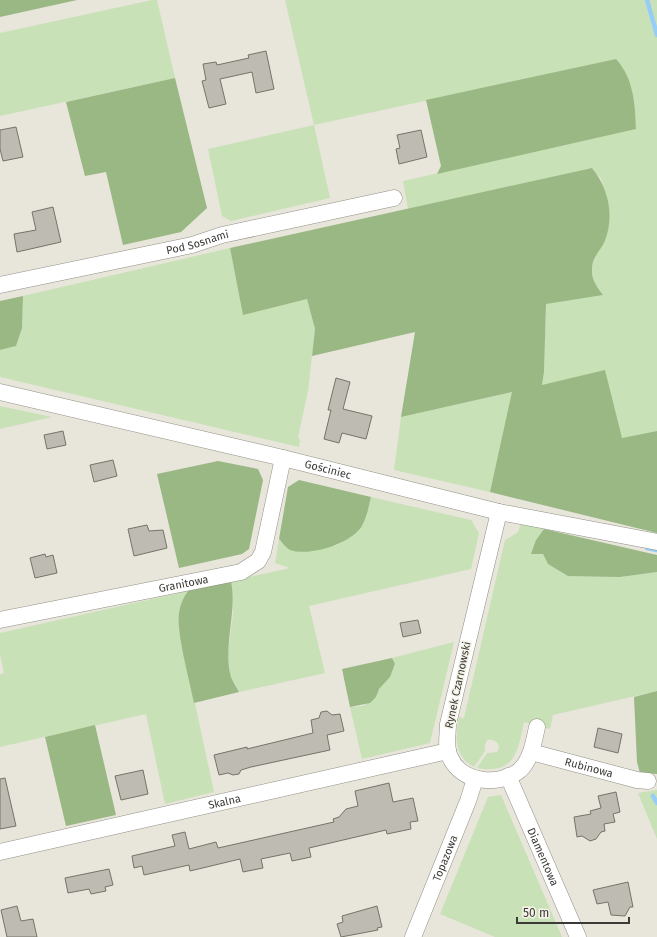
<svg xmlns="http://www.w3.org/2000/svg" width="657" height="937" font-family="'Fira Sans',sans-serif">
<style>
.green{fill:#c8e1b7}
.forest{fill:#99b883}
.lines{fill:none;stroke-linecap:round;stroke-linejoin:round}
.stream{stroke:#96cdf6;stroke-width:4.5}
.building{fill:#bebbb2;stroke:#75736a}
.minor-casing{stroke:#929087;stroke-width:17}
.minor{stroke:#fff;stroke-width:16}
.labels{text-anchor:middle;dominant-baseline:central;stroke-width:3;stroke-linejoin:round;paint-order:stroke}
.street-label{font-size:11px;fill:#3b3a37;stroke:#f5f2e8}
</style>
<rect width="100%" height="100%" fill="#e8e5db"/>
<!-- green -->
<g class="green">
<polygon points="152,0 157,0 175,78 0,116 0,33"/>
<polygon points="285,0 657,0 657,431 622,438 542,385 544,372 546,303 594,282 591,267 596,257 607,197 601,179 592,168 408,209 403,181 636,129 617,59 314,125 330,198 231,221 222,216 208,149 314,125"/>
<polygon points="230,248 243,314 307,299 315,329 308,391 298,437 300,440 299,447 0,377 0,350 16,346 22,328 23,296"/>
<polygon points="513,392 490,492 394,470 401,417"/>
<polygon points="0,406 52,417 0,429"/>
<polygon points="371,497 471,520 479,533 471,569 309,606 325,673 239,692 230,674 228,653 233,613 231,581 290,568 275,563 279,539 290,549 303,551 338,545 363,525"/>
<path d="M521 523 544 529 536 540 548 564 620 577 657 572V691L553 715 550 729 524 722C518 751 515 775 477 768L487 753 497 752 499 748C499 742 494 739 487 740L485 745V751L474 767C454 756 455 737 459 717L464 718 505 540 518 532Z"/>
<path d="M188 591C180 603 178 614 179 629L214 792 165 804 146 714 0 747V674L4 673 0 655V633Z"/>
<polygon points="454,642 430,743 362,759 350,707 363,706 376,697 379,689 390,677 395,665 392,658"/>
<polygon points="657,790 657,839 638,793"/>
<polygon points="501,795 562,937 495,937 440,914 488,797"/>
</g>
<!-- forest -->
<g class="forest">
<polygon points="0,0 77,0 0,17"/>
<path d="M616 59C634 79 635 104 636 129L437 174 441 166 426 100Z"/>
<polygon points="175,78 207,208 181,232 123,245 106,172 85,176 66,102"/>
<path d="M592 168C609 189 615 217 604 243 600 250 592 259 592 268 591 279 597 287 603 295L546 304 544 372 542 385 605 370 622 438 657 431V533L490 492 512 392 401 417 415 332 312 356 315 329 307 299 243 315 230 248Z"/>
<polygon points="23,296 22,328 16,346 0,350 0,301"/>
<polygon points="218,461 258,469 263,480 249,549 242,554 179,568 157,474"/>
<path d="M299 480 371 497C369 505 367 516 363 524 354 543 310 557 290 550 286 548 282 542 279 539L288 487Z"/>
<polygon points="544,529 657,555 657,572 620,577 568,576 548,564 543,554 531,554 536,540"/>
<path d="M231 581C237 612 224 642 230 673 231 679 236 686 239 692L194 703C190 682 176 632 179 613 180 605 183 598 188 591Z"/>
<polygon points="392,658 395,664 390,677 379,689 376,697 370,703 350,707 342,669"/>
<polygon points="657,691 657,774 640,773 637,762 634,697"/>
<polygon points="95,725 116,815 66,826 45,737"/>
</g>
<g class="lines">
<!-- stream -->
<g class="stream">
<polyline points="647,0 657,35"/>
<polyline points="647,548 657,550"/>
<polyline points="653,796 657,803"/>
</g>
</g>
<!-- building -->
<g class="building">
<polygon points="266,51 274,89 256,93 252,72 220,79 226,104 209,108 202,81 206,80 203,64 216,62 217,65 249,58 248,55"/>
<polygon points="16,127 23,157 3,161 0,149 0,130"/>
<polygon points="421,130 427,157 399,164 396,149 400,148 397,135"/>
<polygon points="53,207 61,242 17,252 14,234 36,230 32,212"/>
<polygon points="336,378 350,382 343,409 372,416 366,439 342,433 339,443 324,439 331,410 328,410"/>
<polygon points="63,431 66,445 47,449 44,435"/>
<polygon points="113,460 117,476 94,482 90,465"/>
<polygon points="147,525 149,531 163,530 167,548 134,556 128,529"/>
<polygon points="45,554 46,557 53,555 57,573 35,578 30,558"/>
<polygon points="418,620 421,633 403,637 400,623"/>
<polygon points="327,711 332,715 340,714 344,731 327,735 330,750 251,767 241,770 239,774 233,775 228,773 219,775 214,755 247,747 247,749 313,733 311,720 319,718 321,712"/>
<polygon points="598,728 622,734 618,753 594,747"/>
<polygon points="143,770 148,794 121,800 115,776"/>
<polygon points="5,778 16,826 0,829 0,779"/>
<polygon points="389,783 393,802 413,798 418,821 410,822 411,829 387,834 386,830 309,848 311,857 292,861 290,853 261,859 263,868 243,872 240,859 190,871 189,865 144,875 142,866 134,868 132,856 175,846 172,835 185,832 189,849 216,842 218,848 334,822 333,819 339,817 346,809 358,806 355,791"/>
<polygon points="616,792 620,812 613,814 615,822 604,824 605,831 601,832 596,839 590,841 582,836 577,837 574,817 591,814 590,811 601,808 598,796"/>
<polygon points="109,869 113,885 105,887 106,891 91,894 89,889 68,893 65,878"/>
<polygon points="628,882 633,907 630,907 625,916 611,915 608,902 597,904 593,890"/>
<polygon points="17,906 21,921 33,919 37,937 7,937 1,910"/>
<polygon points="377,906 382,927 377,928 378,930 341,937 337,924 343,922 342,916"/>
</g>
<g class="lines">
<!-- minor casing -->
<g class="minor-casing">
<g id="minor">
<path id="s1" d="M0 285 192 245 222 235 394 198"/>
<path id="s2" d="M0 392 283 458 499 512 657 542"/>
<path d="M499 512 448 724C448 734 445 747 450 757 461 783 500 787 520 770 531 760 534 741 537 727"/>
<path id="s3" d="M0 620 241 572 258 561 263 552 283 458"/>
<path id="s4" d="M531 752 637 780 648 781"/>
<path id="s5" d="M508 776 578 937"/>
<path id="s6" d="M0 852 448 751"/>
<path id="s7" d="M413 937 468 801 475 779"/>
</g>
</g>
<!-- minor -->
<use href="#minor" class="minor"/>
</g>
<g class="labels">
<!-- street labels -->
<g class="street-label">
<text stroke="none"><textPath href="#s1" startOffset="202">Pod Sosnami</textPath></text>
<text stroke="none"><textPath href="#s2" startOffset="337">Gościniec</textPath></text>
<text stroke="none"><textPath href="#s3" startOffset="187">Granitowa</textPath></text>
<text transform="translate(458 685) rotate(-78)">Rynek Czarnowski</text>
<text stroke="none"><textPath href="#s4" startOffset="60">Rubinowa</textPath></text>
<text stroke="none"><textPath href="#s6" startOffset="230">Skalna</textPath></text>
<text stroke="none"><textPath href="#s5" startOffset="88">Diamentowa</textPath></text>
<text stroke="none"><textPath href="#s7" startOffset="85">Topazowa</textPath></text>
</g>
</g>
<!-- scale -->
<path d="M517 917v6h112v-6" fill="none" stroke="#3b3a37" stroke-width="2"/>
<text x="523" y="917" font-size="12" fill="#3b3a37" stroke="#f5f2e8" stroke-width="3" paint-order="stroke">50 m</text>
</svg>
